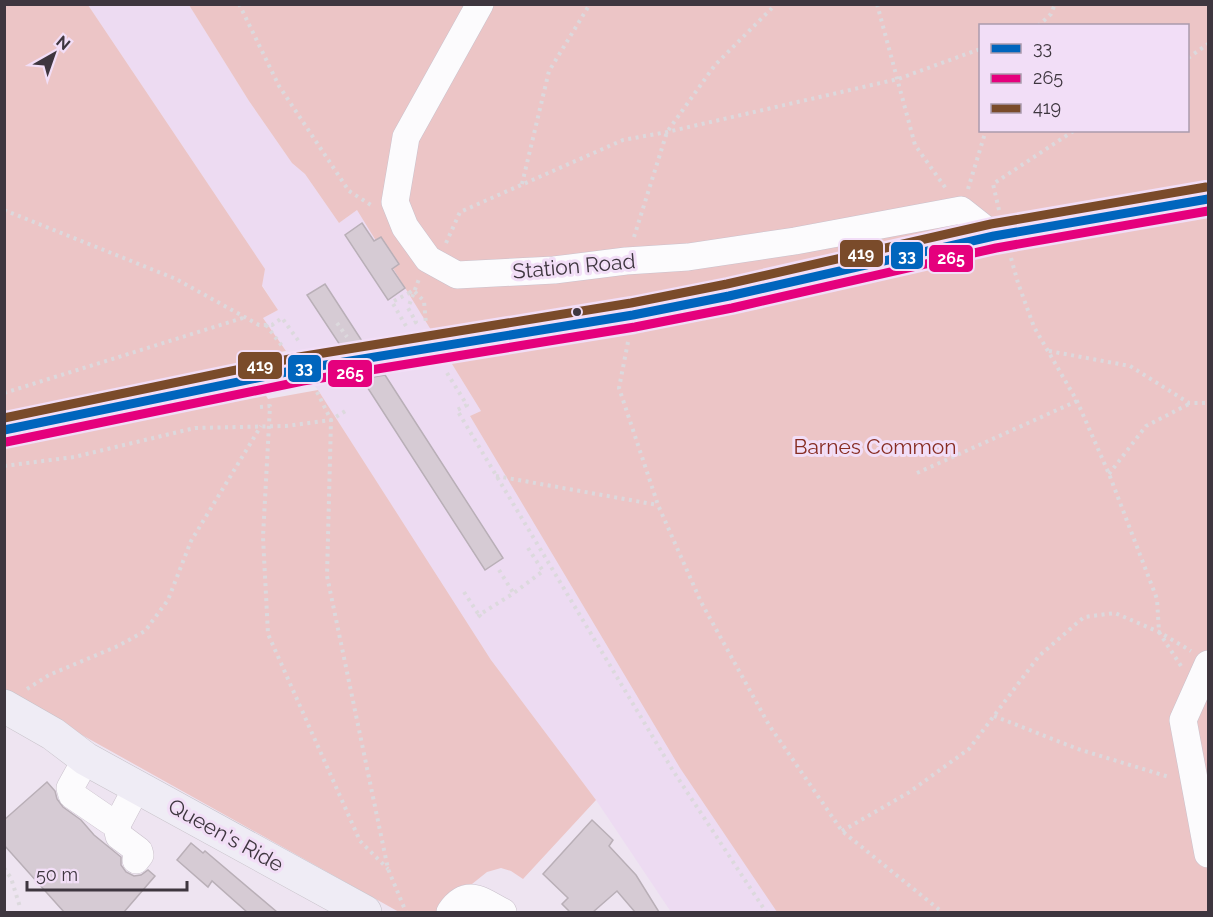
<svg xmlns="http://www.w3.org/2000/svg" width="1213" height="917" font-family="Raleway,sans-serif">
<style>
.built{fill:#eddbf2}
.green{fill:#ecc5c6;fill-rule:evenodd}
.building{fill:#d6cbd4;stroke:#b9afb7;stroke-width:1.5}
.lines{fill:none;stroke-linecap:round;stroke-linejoin:round}
.minor-casing{stroke:#cac1cc;stroke-width:28}
.major-casing{stroke:#c7c2c9;stroke-width:34}
.path{stroke:#dcd9dd;stroke-width:4;stroke-dasharray:3 4.5;stroke-linecap:butt}
.minor{stroke:#fcfbfd;stroke-width:27}
.major{stroke:#efecf5;stroke-width:33}
.major-bridge-casing{stroke:#c7c2c9;stroke-width:34;stroke-linecap:butt}
.path-bridge{stroke:#dcd9dd;stroke-width:4;stroke-dasharray:3 4.5;stroke-linecap:butt}
.major-bridge{stroke:#efecf5;stroke-width:33}
.bus-1-casing{stroke:#f2def7;stroke-width:14}
.bus-2-casing{stroke:#f2def7;stroke-width:14}
.bus-3-casing{stroke:#f2def7;stroke-width:14}
.bus-1{stroke:#0065bd;stroke-width:9}
.bus-2{stroke:#e5007d;stroke-width:9}
.bus-3{stroke:#7a4b2a;stroke-width:9}
.bus-dot{fill:#3e363f;stroke:#f2def7;stroke-width:2}
.labels{text-anchor:middle;dominant-baseline:central;stroke-width:6;stroke-linejoin:round;paint-order:stroke}
.street-label{font-size:21px;fill:#3e363f;stroke:#f2def7}
.park-label{font-size:21px;fill:#872c22;stroke:#f2def7}
.line-badge{stroke:#f2def7;stroke-width:2}
.badge-label{font-size:16px;text-anchor:middle;font-weight:bold;fill:#fff}
</style>
<rect width="100%" height="100%" fill="#eee4f1"/>
<!-- built -->
<polygon class="built" points="88,5 189,5 249,101 292,163 305,174 339,223 357,210 481,411 470,416 680,768 777,912 671,912 596,800 491,660 318,390 286,351 263,318 278,310 262,285 265,269"/>
<!-- green -->
<g class="green">
<polygon points="5,5 88,5 265,269 262,286 278,310 263,318 286,351 245,359 268,399 318,390 491,660 596,800 523,879 511,871 501,868 487,872 437,912 399,912 5,692"/>
<path d="M189 5H1208V912H777L680 768 470 416 481 411 357 210 339 223 305 174 292 163 249 101ZM980 26H1188V130H980Z"/>
</g>
<!-- building -->
<g class="building">
<polygon points="362,223 374,241 381,237 399,264 392,269 405,288 388,300 345,235"/>
<polygon points="325,284 362,341 340,345 307,295"/>
<polygon points="385,375 503,558 485,570 362,379"/>
<polygon points="47,782 55,791 57,799 63,807 81,820 94,835 121,857 121,865 126,872 134,876 141,875 148,870 155,876 124,912 64,912 4,845 4,820"/>
<polygon points="592,820 613,840 609,846 636,875 659,912 635,912 617,891 593,912 570,912 562,904 568,898 543,874"/>
<polygon points="191,843 203,853 205,851 277,912 247,912 212,881 208,887 177,860"/>
</g>
<g class="lines">
<!-- minor casing -->
<g class="minor-casing">
<g id="minor">
<polyline points="480,4 406,137 395,202 405,227 428,259 457,275 554,270 626,261 688,257 795,241 961,210 994,236"/>
<polyline points="1208,664 1183,720 1208,854"/>
<polyline points="86,759 70,788 72,795 110,821 119,821 137,787"/>
<polyline points="116,823 119,836 139,851 140,855 136,860"/>
<path d="M450 912C467 887 482 901 503 912"/>
</g>
</g>
<!-- major casing -->
<g class="major-casing">
<g id="major">
<polyline points="440,347 633,315 729,296 994,236 1208,199"/>
<polyline points="4,430 271,375"/>
<polyline points="4,706 53,734 86,759 365,912"/>
</g>
</g>
<!-- path -->
<g class="path">
<polyline points="239,4 279,86 349,191 371,205 373,204"/>
<polyline points="877,4 915,145 947,190"/>
<polyline points="1038,26 1051,14 1055,4"/>
<polyline points="1188,58 1208,44"/>
<polyline points="522,184 549,71 590,4"/>
<polyline points="968,189 986,130"/>
<polyline points="4,210 176,279 259,325 272,325 282,318 300,343"/>
<polyline points="999,210 993,184 1075,130"/>
<polyline points="634,237 667,132 715,65 776,4"/>
<polyline points="446,243 460,212 623,140 667,132 898,79 980,49"/>
<polyline points="1011,258 1018,283 1034,327 1077,401 1109,474 1157,599 1159,632 1181,666"/>
<polyline points="409,293 413,290 424,301 426,324"/>
<polyline points="337,323 347,337"/>
<polyline points="414,323 416,322 408,308 419,279"/>
<polyline points="266,325 282,346"/>
<polyline points="628,342 619,388 658,505 701,602 769,725 842,831 942,912"/>
<polyline points="1049,351 1130,366 1189,403 1208,403"/>
<polyline points="447,373 467,405 457,410 672,769 766,912"/>
<polyline points="317,392 331,420 327,576 388,869 406,912"/>
<polyline points="4,393 246,317"/>
<polyline points="260,407 270,406 263,537 268,634 360,841 388,869"/>
<polyline points="4,466 74,457 195,428 286,426 331,420 347,410"/>
<polyline points="917,473 1077,401"/>
<polyline points="1109,474 1146,426 1189,404"/>
<polyline points="496,476 658,505"/>
<polyline points="528,548 543,571"/>
<polyline points="499,570 514,594"/>
<polyline points="464,592 479,615"/>
<polyline points="481,617 479,615 514,593 543,571 544,572"/>
<polyline points="27,689 49,675 118,646 145,631 168,600 191,541 261,426"/>
<polyline points="994,716 1078,749 1169,777"/>
<polyline points="842,831 908,793 969,749 1039,656 1084,617 1115,613 1159,632 1191,651"/>
<polyline points="4,868 11,878 20,907"/>
</g>
<!-- minor -->
<use href="#minor" class="minor"/>
<!-- major -->
<use href="#major" class="major"/>
<!-- major-bridge casing -->
<g class="major-bridge-casing">
<polyline id="major-bridge" points="271,375 440,347"/>
</g>
<!-- path-bridge -->
<polyline class="path-bridge" points="406,326 392,302 409,293"/>
<!-- major-bridge -->
<use href="#major-bridge" class="major-bridge"/>
<!-- bus-1 casing -->
<g class="bus-1-casing">
<polyline id="bus-1" points="4,430 301,369 633,315 729,296 994,236 1208,199"/>
</g>
<!-- bus-2 casing -->
<g class="bus-2-casing">
<polyline id="bus-2" points="6,442 303,381 635,327 732,308 996,248 1208,211"/>
</g>
<!-- bus-3 casing -->
<g class="bus-3-casing">
<polyline id="bus-3" points="4,418 299,357 631,303 727,284 991,224 1206,187"/>
</g>
<!-- bus-1 -->
<use href="#bus-1" class="bus-1"/>
<!-- bus-2 -->
<use href="#bus-2" class="bus-2"/>
<!-- bus-3 -->
<use href="#bus-3" class="bus-3"/>
</g>
<!-- markers -->
<circle class="bus-dot" cx="577" cy="312" r="5"/>
<g class="labels">
<!-- street labels -->
<g class="street-label">
<text transform="translate(574 266) rotate(-5)">Station Road</text>
<text transform="translate(226 835) rotate(29)">Queen's Ride</text>
</g>
<!-- park labels -->
<g class="park-label">
<text x="875" y="446">Barnes Common</text>
</g>
</g>
<g class="line-badge">
<rect x="839" y="239" width="45" height="29" rx="6" fill="#7a4b2a"/>
<rect x="890" y="241" width="34" height="29" rx="6" fill="#0065bd"/>
<rect x="928" y="244" width="46" height="29" rx="6" fill="#e5007d"/>
<rect x="237" y="351" width="46" height="29" rx="6" fill="#7a4b2a"/>
<rect x="287" y="354" width="35" height="29" rx="6" fill="#0065bd"/>
<rect x="327" y="359" width="46" height="29" rx="6" fill="#e5007d"/>
</g>
<g class="badge-label">
<text x="861" y="259">419</text>
<text x="907" y="262">33</text>
<text x="951" y="264">265</text>
<text x="260" y="371">419</text>
<text x="304" y="374">33</text>
<text x="350" y="379">265</text>
</g>
<!-- border -->
<rect width="1213" height="917" fill="none" stroke="#3e363f" stroke-width="12"/>
<!-- legend -->
<rect x="979" y="24" width="210" height="108" fill="#f2def7" stroke="#aa9bad" stroke-width="1.5"/>
<rect x="991" y="44" width="30" height="9" fill="#0065bd" stroke="#aa9bad" stroke-width="1.5"/>
<text x="1033" y="54" font-size="18" fill="#3e363f">33</text>
<rect x="991" y="74" width="30" height="9" fill="#e5007d" stroke="#aa9bad" stroke-width="1.5"/>
<text x="1033" y="84" font-size="18" fill="#3e363f">265</text>
<rect x="991" y="104" width="30" height="9" fill="#7a4b2a" stroke="#aa9bad" stroke-width="1.5"/>
<text x="1033" y="114" font-size="18" fill="#3e363f">419</text>
<!-- north arrow -->
<g transform="translate(54 54) rotate(40)" stroke="#f2def7" stroke-width="4.5" paint-order="stroke">
<path d="M0-4.5L10 22L0 15L-10 22Z" fill="#3e363f"/>
<text y="-9" font-size="16" font-weight="bold" text-anchor="middle" fill="#3e363f">N</text>
</g>
<!-- scale -->
<path d="M27 881v9h160v-9" fill="none" stroke="#3e363f" stroke-width="3"/>
<text x="36" y="881" font-size="18" fill="#3e363f" stroke="#f2def7" stroke-width="4.5" paint-order="stroke">50 m</text>
</svg>
